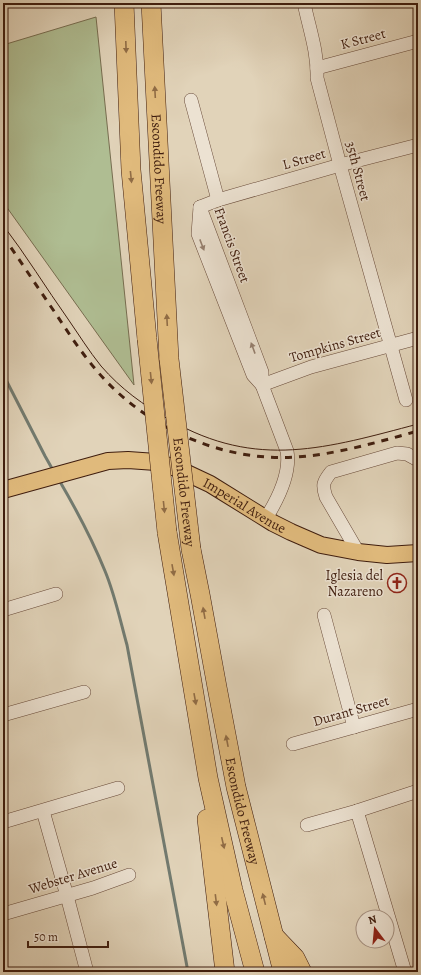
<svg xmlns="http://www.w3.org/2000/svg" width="421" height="975" font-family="Alegreya,serif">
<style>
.green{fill:#afbd92;stroke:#776d50}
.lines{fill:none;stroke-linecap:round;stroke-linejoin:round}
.stream{stroke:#727a6f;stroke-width:3}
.minor-casing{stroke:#684a39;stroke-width:14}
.major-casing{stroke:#3f1d0e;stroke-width:18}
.highway-casing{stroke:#3f1d0e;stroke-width:20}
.minor{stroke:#ece2d2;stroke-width:13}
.major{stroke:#e0ba7c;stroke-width:16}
.highway{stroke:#e0ba7c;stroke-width:19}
.tram{stroke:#3f1d0e;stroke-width:1}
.rail{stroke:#3f1d0e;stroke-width:3;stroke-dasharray:7 7;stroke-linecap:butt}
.highway-bridge-casing{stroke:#3f1d0e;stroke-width:20;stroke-linecap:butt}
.highway-bridge{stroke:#e0ba7c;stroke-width:19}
.oneway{fill:#906c45}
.oneway2{fill:#968070}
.labels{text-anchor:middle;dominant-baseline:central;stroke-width:3;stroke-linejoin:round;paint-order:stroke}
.street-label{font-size:14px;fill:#3f1d0e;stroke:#ece2d2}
.poi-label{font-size:14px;fill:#3f1d0e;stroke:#ece2d2;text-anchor:end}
</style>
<rect width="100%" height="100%" fill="#e1d3b9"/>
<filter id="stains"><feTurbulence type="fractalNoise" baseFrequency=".005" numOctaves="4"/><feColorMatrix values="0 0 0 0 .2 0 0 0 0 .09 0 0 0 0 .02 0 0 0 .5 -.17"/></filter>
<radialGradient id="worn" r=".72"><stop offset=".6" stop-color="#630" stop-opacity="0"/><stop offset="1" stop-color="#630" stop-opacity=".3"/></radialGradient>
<!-- green -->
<polygon class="green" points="96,17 134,385 3,202 3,45"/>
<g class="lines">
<!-- stream -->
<g class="stream">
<polyline points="3,374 45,456 54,472"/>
<path d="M59 480C76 509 92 539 105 571 115 595 120 620 127 645L188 972"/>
</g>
<!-- minor casing -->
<g class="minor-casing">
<g id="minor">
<path d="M304 3C309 28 318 52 317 78L340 165 406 400"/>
<polyline points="317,68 418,41"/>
<polyline points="191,100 218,200"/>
<path d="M200 207 198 234 253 375 262 385 287 451C291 474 278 499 266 518"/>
<polyline points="200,207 218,200 340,165 418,145"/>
<polyline points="201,210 262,372 262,385"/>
<polyline points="262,385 311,367 418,338"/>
<path d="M358 552 326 497C322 485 323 482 331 472L397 453 407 454 418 460"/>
<polyline points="3,610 56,594"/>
<polyline points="324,615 354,727"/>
<polyline points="3,715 84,692"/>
<polyline points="293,744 418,709"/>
<polyline points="43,811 67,896 87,972"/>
<polyline points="357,811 405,972"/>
<polyline points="3,822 118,788"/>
<polyline points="307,825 357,811 418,791"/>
<polyline points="3,914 93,888 129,875"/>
</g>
</g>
<!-- major casing -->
<g class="major-casing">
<g id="major">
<path id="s1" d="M3 490 108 461 128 460 156 462 176 468 210 484 273 523 291 532 321 545 358 552 387 555 418 553"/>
</g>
</g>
<!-- highway casing -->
<g class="highway-casing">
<g id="highway">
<polyline points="124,3 131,170 147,339"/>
<path id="s2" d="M151 3 169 359"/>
<polyline points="167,532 208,778 233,890 255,972"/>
<path id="s3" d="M191 549 200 594 217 687 236 787 283 972"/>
<polyline points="207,819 225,972"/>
<polyline points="274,936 295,958 302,972"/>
</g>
</g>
<!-- minor -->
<use href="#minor" class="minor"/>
<!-- major -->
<use href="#major" class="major"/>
<!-- highway -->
<use href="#highway" class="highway"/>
<!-- tram -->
<path class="tram" d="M3 225C26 255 46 288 68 319 79 335 89 351 101 366 121 389 143 405 170 420 257 470 327 448 418 424"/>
<!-- rail -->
<path class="rail" d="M3 236C21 262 38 288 56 314 71 337 87 361 106 381 155 432 227 462 297 457 338 454 378 442 418 431"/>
<!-- highway-bridge casing -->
<g class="highway-bridge-casing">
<g id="highway-bridge">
<polyline points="147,339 167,532"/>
<path id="s4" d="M169 359 191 549"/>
</g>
</g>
<!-- highway-bridge -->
<use href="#highway-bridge" class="highway-bridge"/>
</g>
<!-- one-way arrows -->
<defs><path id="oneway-solid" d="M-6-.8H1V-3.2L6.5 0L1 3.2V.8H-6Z"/></defs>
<g class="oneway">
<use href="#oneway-solid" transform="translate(126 47) rotate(88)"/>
<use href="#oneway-solid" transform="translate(155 92) rotate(-93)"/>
<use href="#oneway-solid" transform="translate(131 177) rotate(84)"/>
<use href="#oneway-solid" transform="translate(167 320) rotate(-93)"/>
<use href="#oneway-solid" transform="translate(151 378) rotate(84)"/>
<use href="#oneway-solid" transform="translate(164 507) rotate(84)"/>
<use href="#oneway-solid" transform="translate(173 570) rotate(80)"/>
<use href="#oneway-solid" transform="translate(204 613) rotate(-100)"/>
<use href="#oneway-solid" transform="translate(195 699) rotate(80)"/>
<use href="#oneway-solid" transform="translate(227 741) rotate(-101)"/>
<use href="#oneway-solid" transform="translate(223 843) rotate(77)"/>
<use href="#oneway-solid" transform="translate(264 899) rotate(-104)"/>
<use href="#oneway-solid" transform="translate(216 900) rotate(83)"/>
</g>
<g class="oneway2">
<use href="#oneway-solid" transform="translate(202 245) rotate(69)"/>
<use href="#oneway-solid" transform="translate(253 348) rotate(-110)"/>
</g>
<!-- icons -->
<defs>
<g id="church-ring" transform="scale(1)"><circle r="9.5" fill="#ece2d2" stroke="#8f2418" stroke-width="1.5"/><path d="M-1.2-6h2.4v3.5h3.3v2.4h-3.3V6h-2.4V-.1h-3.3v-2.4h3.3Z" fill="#8f2418"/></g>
</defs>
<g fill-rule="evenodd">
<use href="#church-ring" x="397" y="583"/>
</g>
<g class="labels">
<!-- street labels -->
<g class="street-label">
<text transform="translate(363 39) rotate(-15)">K Street</text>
<text transform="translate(304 159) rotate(-16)">L Street</text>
<text stroke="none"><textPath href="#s2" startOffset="166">Escondido Freeway</textPath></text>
<text transform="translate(358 171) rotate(75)">35th Street</text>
<text transform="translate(232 245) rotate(70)">Francis Street</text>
<text transform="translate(335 345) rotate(-16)">Tompkins Street</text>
<text stroke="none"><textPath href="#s4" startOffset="134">Escondido Freeway</textPath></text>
<text stroke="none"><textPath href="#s1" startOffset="256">Imperial Avenue</textPath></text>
<text transform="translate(351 711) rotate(-16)">Durant Street</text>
<text stroke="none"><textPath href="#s3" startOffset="267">Escondido Freeway</textPath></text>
<text transform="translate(73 876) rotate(-17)">Webster Avenue</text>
</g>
<!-- poi labels -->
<g class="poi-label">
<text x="383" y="575">Iglesia del<tspan x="383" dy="16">Nazareno</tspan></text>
</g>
</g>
<!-- margin -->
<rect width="421" height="975" fill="none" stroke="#e1d3b9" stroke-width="16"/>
<rect x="4" y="4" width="413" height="967" fill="none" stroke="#3f1d0e" stroke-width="2"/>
<rect x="8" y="8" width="405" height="959" fill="none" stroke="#3f1d0e"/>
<!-- north arrow -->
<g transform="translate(375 929) rotate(344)"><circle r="19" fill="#ece2d2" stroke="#a79384"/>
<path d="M0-3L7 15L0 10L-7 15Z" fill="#8f2418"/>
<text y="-6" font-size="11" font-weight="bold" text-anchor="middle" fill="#3f1d0e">N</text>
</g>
<!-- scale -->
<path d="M28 941v6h80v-6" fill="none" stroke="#3f1d0e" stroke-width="2"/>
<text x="34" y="941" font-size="12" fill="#3f1d0e" stroke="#ece2d2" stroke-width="3" paint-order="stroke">50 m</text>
<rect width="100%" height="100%" filter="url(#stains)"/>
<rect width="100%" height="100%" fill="url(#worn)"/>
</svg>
